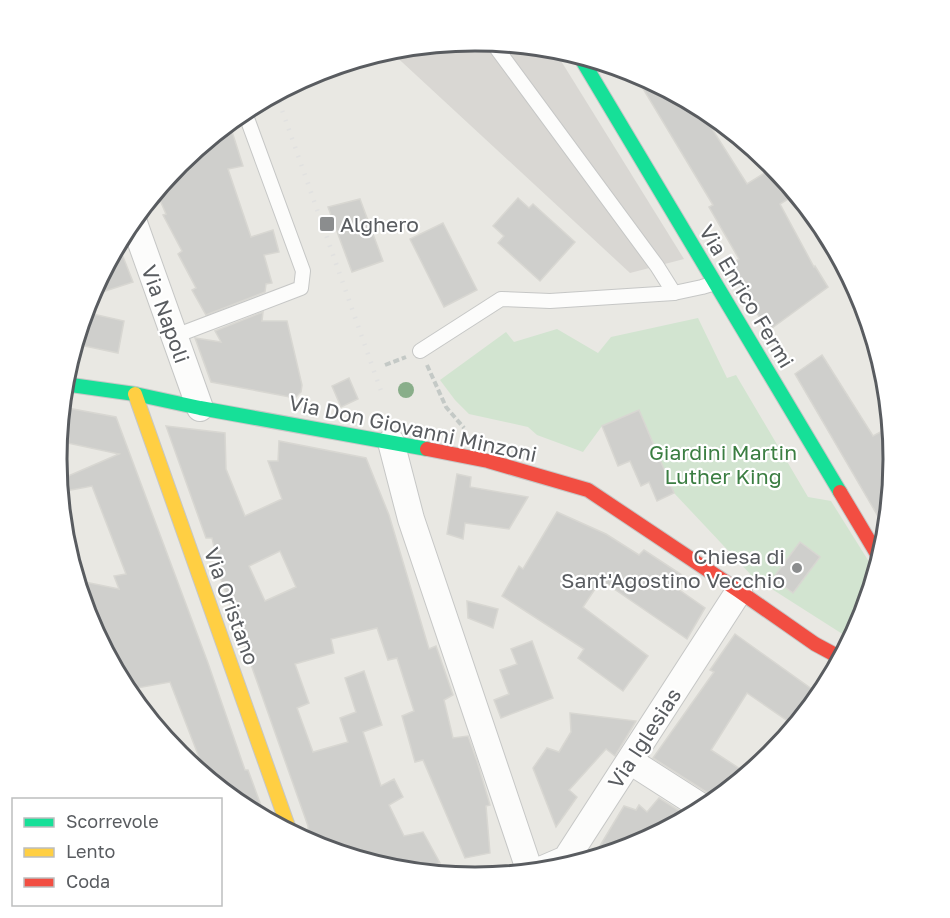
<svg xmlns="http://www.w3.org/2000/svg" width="950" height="918" font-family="'Golos Text',sans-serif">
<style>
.industrial{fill:#d9d7d3}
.green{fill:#d2e4d0;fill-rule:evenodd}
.building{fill:#cfcfcc;stroke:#d8d7d2;stroke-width:1.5;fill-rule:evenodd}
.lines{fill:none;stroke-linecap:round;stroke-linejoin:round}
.lane-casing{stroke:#c6c7c6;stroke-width:16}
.street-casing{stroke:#c6c7c6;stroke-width:28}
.fast-casing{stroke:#c6c7c6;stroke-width:16}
.slow-casing{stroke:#c6c7c6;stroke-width:16}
.jam-casing{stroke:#c6c7c6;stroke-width:16}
.path{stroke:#c4c9c6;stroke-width:4;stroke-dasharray:6 3;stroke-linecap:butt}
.lane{stroke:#fcfcfb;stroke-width:14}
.street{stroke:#fcfcfb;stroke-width:26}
.fast{stroke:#16e098;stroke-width:14}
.slow{stroke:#ffcf43;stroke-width:14}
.jam{stroke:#f24e42;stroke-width:14}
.rail{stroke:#e1e1e0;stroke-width:4.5;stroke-dasharray:1.5 8;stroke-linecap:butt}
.tree{fill:#89ae8a}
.poi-dot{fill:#8b8d8e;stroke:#fff;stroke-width:2}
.labels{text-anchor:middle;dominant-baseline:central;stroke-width:4.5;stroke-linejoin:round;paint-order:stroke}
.poi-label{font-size:21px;fill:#595c60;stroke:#fff;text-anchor:start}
.street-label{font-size:21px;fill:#595c60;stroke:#fff}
.park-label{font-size:21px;fill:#3b7e42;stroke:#fff}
.rim{fill:none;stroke:#595c60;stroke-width:3}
</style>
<rect width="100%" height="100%" fill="#e9e8e3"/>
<!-- industrial -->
<polygon class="industrial" points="475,41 553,48 684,259 630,273 389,50"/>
<!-- green -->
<path class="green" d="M698 318 727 378 736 375 808 497 831 501 876 573 862 619 852 636 844 635 753 577 674 493 639 410 602 426 583 452 537 435 528 427 469 414 455 400 440 380 506 332 514 342 557 329 598 353 611 337ZM820 557 793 593 773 579V578Z"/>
<!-- building -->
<g class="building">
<polygon points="633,72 697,105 747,184 774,167 796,194 780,204 814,267 815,266 828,287 768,331 728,266 739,259 709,207 713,205"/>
<polygon points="229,122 243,166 228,169 251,237 273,230 279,252 264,255 272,283 266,284 265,292 206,315 192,290 196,288 178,254 182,251 163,215 166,214 156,191 179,163"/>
<polygon points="518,198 529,208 533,204 575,242 540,281 498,243 504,236 493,226"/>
<polygon points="360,199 383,261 352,272 328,207"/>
<polygon points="443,223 477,290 444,307 410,239"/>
<polygon points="118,244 133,282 90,296 115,250"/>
<polygon points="84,312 124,321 118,353 75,344"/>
<polygon points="263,312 262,321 287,321 302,385 301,392 295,398 211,382 195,338 221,342 215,331"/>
<polygon points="822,355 873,436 890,427 893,459 886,530 795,374"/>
<polygon points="349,378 358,399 341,407 332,386"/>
<polygon points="62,407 116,417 208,663 245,770 248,770 266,819 242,807 207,778 170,682 126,690 117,672 85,582 119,589 114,576 126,574 92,486 60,492 59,480 119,454 58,441"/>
<polygon points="639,410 674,493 657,501 649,482 641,486 630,461 618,466 602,426"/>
<path d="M166 426 225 433 226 469 245 516 282 499 268 461H278L279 441 366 458 389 515 429 649 436 646 453 695 444 700 453 738 468 736 477 761 490 805 486 806 490 853 465 858 423 760 415 762 402 716 414 711 397 658 388 660 377 628 331 639 334 653 295 664 309 703 297 708 313 752 348 742 340 718 356 712 345 678 364 671 382 725 363 732 381 786 394 779 403 797 389 805 404 836 423 832 440 863 403 870 393 869 315 846 306 841 308 835V826L219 574 220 573 212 538H206ZM280 551 296 587 265 601 249 566Z"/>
<polygon points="457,474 471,477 470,487 528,497 509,529 465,523 463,539 447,534"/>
<polygon points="557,512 606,534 639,555 644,550 685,577 678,589 705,608 687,639 601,580 583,607 648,656 623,691 578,658 584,649 502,596 519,566 523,569"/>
<polygon points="800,542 820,557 793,593 773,578"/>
<polygon points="467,601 498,609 493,628 468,618"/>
<polygon points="735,634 820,695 795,726 747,693 711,750 748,774 716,800 713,796 653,758 714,672 710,670"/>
<polygon points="532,641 553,698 501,718 494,700 509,694 500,670 517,664 511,649"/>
<polygon points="570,713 636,721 615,756 606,749 569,790 577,797 556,827 533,768 547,748 559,752 571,732"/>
<polygon points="659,798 689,817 635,846 592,859 624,806 636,810 639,805 647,812"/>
</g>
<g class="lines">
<!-- lane casing -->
<g class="lane-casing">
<g id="lane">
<polyline points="492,42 657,266 674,293"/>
<polyline points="175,336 301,288 303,271 244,110"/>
<polyline points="420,351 501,299 550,301 674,293 702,287 715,283"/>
</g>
</g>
<!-- street casing -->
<g class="street-casing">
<g id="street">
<polyline points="133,220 200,408"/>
<polyline points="391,442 411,519 530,872"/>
<polyline points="630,761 705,809"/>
<polyline points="538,871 566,859 739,591"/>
</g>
</g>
<!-- fast casing -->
<g class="fast-casing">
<g id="fast">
<polyline points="579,55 840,492"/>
<polyline points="64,384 135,394 200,408 427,449"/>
</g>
</g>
<!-- slow casing -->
<g class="slow-casing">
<polyline id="slow" points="135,394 290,832"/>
</g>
<!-- jam casing -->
<g class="jam-casing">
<g id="jam">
<polyline points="427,449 488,461 588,490 739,591 815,644 841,658"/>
<polyline points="840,492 880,559"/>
</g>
</g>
<!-- path -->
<g class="path">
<polyline points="385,365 406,357"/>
<polyline points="427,365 446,407 464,428"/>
</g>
<!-- lane -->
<use href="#lane" class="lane"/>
<!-- street -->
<use href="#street" class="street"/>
<!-- fast -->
<use href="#fast" class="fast"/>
<!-- slow -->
<use href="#slow" class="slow"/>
<!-- jam -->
<use href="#jam" class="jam"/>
<!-- rail -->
<polyline class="rail" points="276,93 381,391"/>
</g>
<!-- trees -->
<circle class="tree" cx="406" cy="390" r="8"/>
<!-- markers -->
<g class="poi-dot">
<rect x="319" y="216" width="16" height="16" rx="3"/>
<circle cx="797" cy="568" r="6"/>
</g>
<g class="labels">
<!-- poi labels -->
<g class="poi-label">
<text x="340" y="224">Alghero</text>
<text x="785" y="556" text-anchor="end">Chiesa di<tspan x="785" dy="24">Sant'Agostino Vecchio</tspan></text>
</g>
<!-- street labels -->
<g class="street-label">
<text transform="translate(747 296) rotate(59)">Via Enrico Fermi</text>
<text transform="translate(166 314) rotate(70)">Via Napoli</text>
<text transform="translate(413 428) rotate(12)">Via Don Giovanni Minzoni</text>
<text transform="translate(232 606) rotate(70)">Via Oristano</text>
<text transform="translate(644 738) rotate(-57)">Via Iglesias</text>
</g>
<!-- park labels -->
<g class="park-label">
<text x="723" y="452">Giardini Martin<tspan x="723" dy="24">Luther King</tspan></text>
</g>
</g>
<!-- crop -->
<path d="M0 0H950V918H0ZM67 459a408 408 0 1 1 816 0a408 408 0 1 1-816 0Z" fill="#fff" fill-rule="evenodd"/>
<path class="rim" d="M67 459a408 408 0 1 1 816 0a408 408 0 1 1-816 0Z"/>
<!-- legend -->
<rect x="12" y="798" width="210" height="108" fill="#ffffff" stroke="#bdbebf" stroke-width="1.5"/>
<rect x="24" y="818" width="30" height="9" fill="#16e098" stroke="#bdbebf" stroke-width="1.5"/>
<text x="66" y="828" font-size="18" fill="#595c60">Scorrevole</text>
<rect x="24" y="848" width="30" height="9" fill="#ffcf43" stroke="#bdbebf" stroke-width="1.5"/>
<text x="66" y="858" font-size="18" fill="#595c60">Lento</text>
<rect x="24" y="878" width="30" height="9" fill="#f24e42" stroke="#bdbebf" stroke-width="1.5"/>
<text x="66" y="888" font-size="18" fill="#595c60">Coda</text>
</svg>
